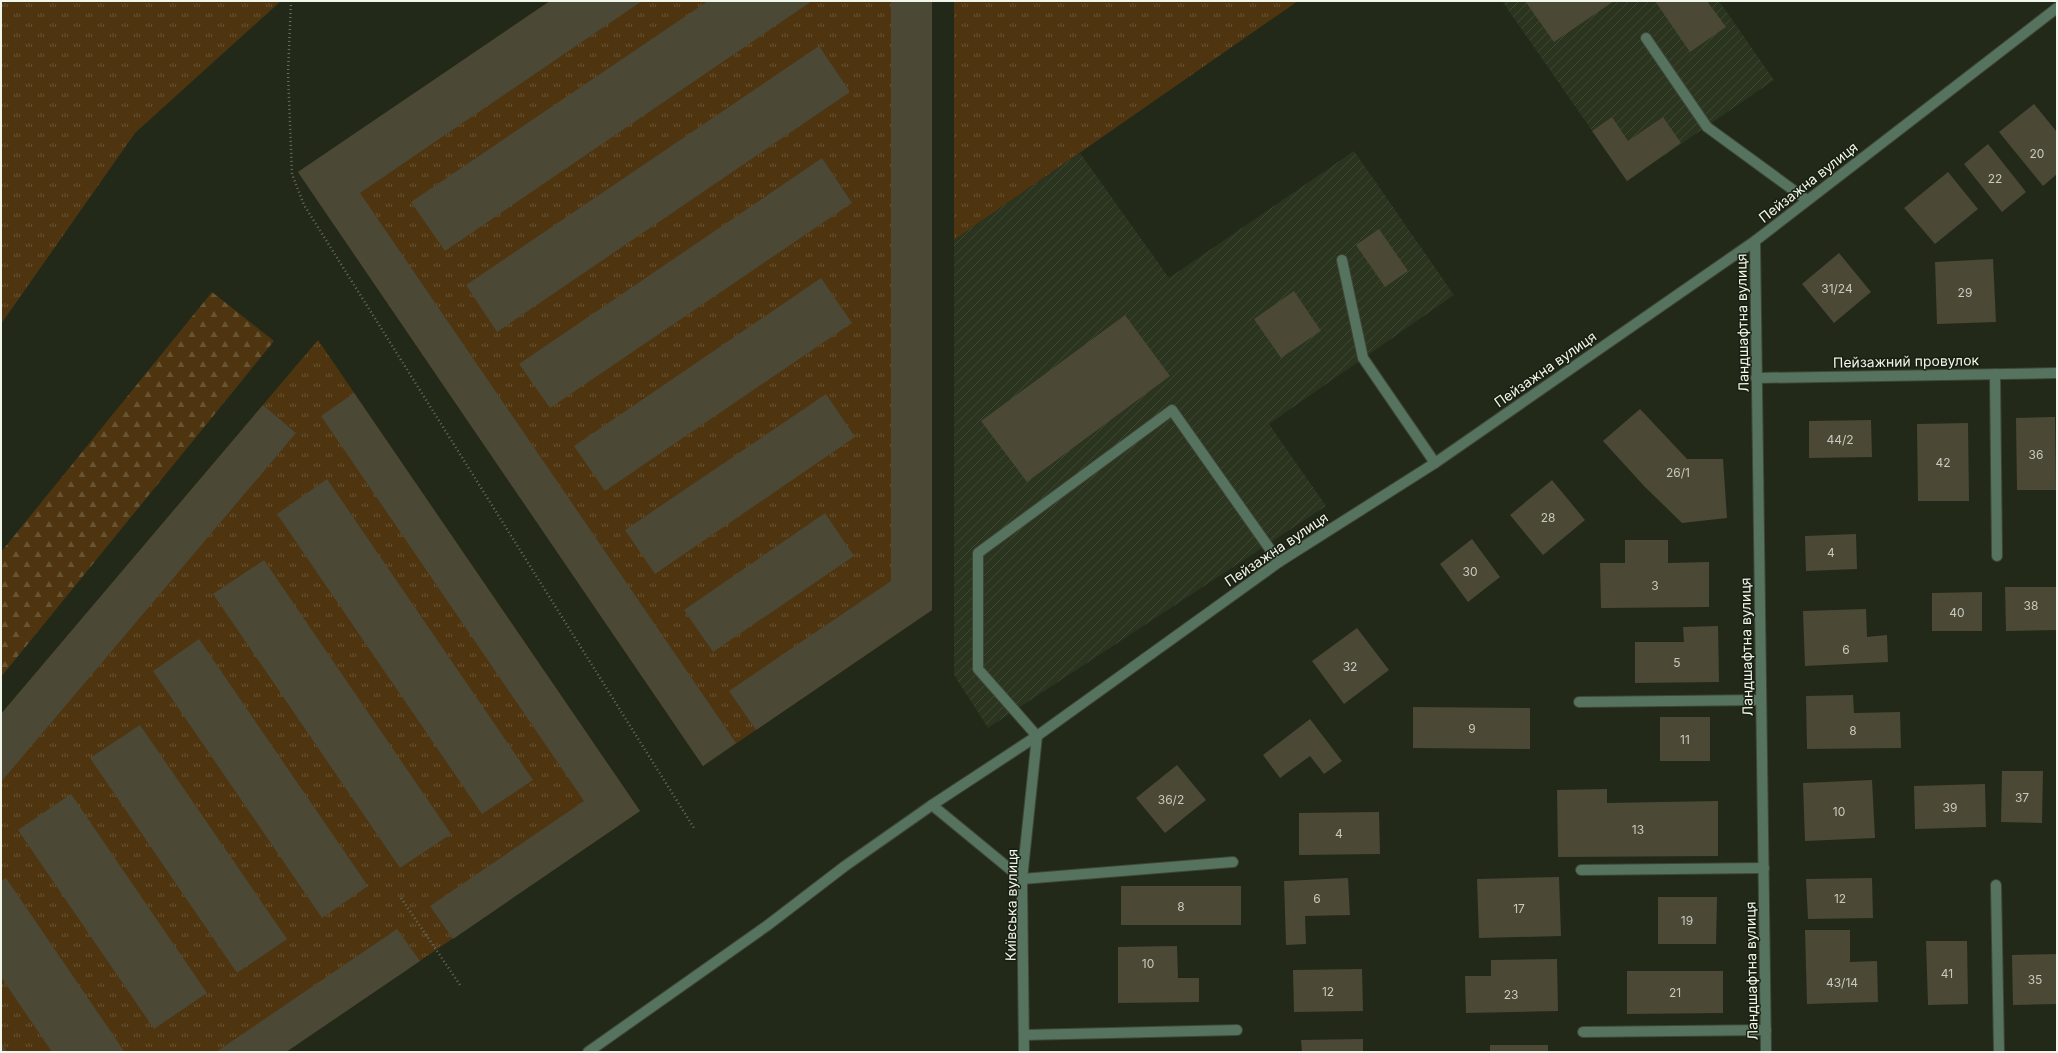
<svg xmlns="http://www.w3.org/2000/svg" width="2058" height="1053" font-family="Inter,sans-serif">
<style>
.industrial{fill:url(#industrial-furrows)}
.grass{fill:url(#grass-tufts)}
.forest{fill:url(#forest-firs)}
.building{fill:#4b4836}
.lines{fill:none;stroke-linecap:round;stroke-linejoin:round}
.minor-casing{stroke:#3f4636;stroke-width:12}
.path{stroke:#676e5f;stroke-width:2.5;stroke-dasharray:1 3;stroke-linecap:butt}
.minor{stroke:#56735f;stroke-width:10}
.labels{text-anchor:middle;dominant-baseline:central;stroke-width:3;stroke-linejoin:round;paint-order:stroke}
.number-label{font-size:12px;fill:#c8cabe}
.street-label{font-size:14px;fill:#f1f6eb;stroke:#181f10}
</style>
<defs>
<pattern id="industrial-furrows" width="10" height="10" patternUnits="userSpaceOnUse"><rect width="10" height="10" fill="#2a341e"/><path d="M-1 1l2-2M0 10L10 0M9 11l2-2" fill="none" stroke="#3f4834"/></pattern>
<pattern id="grass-tufts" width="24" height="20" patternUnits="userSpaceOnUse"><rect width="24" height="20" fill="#4e3510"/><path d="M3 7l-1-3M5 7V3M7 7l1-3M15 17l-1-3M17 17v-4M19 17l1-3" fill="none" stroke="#685333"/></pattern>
<pattern id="forest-firs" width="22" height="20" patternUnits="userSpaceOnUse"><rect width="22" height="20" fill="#4e3510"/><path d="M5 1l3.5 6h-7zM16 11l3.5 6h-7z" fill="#685333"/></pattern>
</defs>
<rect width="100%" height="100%" fill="#222919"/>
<!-- industrial -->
<g class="industrial">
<polygon points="1502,1 1719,1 1774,80 1627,181"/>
<polygon points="1354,151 1454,295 1269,424 1326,506 988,728 954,675 954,240 1080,153 1169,278"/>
</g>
<!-- grass -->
<g class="grass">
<polygon points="1,1 281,1 135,133 1,324"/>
<polygon points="550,1 932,1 932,610 703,766 298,172"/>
<polygon points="954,1 1298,1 954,240"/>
<polygon points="318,340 640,811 286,1052 1,1052 1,714"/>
</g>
<!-- forest -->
<polygon class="forest" points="212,292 274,341 1,677 1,552"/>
<!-- building -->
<g class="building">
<polygon points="550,1 642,1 360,193 736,743 703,766 298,172"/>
<polygon points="708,1 812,1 445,251 411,202"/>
<polygon points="891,1 932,1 932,610 756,730 729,691 891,581"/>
<polygon points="1525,1 1614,1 1554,42"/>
<polygon points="1655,1 1707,1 1726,27 1690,52"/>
<polygon points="819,46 850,92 497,332 466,285"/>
<polygon points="2034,104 2057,132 2057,174 2043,186 1999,132"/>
<polygon points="1612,117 1628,141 1663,117 1681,143 1627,181 1592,131"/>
<polygon points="1988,144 2026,192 2002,212 1964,164"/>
<polygon points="822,158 852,203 550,408 519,364"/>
<polygon points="1948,172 1978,209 1935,244 1904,208"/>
<polygon points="1379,229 1408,271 1385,287 1356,245"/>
<polygon points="1839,253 1871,292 1834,323 1802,284"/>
<polygon points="1993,259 1996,322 1937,324 1935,262"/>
<polygon points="821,278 852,323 605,491 574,446"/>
<polygon points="1294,291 1321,331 1281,358 1254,319"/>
<polygon points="1125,315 1170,376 1027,482 981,421"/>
<polygon points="354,393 640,811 453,939 430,906 584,801 321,416"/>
<polygon points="826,394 855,437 655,574 625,530"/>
<polygon points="263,405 296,433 1,782 1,714"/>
<polygon points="1640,409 1687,459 1723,459 1727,518 1682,523 1644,486 1603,441"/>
<polygon points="2055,417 2056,490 2017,490 2016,418"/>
<polygon points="1871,420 1872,457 1809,458 1809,421"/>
<polygon points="1968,423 1969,501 1918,501 1917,424"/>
<polygon points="327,479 533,780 482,814 277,514"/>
<polygon points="1552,480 1585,520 1543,555 1510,515"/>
<polygon points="825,513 854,556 713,652 684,610"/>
<polygon points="1856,534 1857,569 1806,571 1805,536"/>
<polygon points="1472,539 1500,577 1468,602 1440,564"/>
<polygon points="1625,540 1668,540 1668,563 1709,562 1709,607 1601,608 1600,563 1625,563"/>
<polygon points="264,560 451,834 400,868 213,594"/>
<polygon points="2005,587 2056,587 2057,630 2006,631"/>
<polygon points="1982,592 1982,631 1932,631 1932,593"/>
<polygon points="1866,609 1867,637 1887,635 1888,662 1805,666 1803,611"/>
<polygon points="1718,626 1719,682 1635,683 1635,642 1684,642 1683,627"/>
<polygon points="1357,628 1389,670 1344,704 1312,661"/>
<polygon points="199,639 368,886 322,918 153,671"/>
<polygon points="1853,695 1854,713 1900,712 1901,748 1807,749 1806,696"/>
<polygon points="1413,707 1530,708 1530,749 1413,748"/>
<rect x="1660" y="717" width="50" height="44"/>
<polygon points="1310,719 1342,761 1324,774 1310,756 1280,778 1263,755"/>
<polygon points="140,725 287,939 237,973 90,758"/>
<polygon points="1177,765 1206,800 1165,833 1136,798"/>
<polygon points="2002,771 2043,771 2042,823 2001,822"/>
<polygon points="1872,780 1875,838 1805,841 1803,783"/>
<polygon points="1985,784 1986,827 1915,829 1914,786"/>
<polygon points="1607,789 1607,803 1718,801 1718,856 1558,857 1557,790"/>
<polygon points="71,794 207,993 154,1029 18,830"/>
<polygon points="1379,812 1380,854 1299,855 1299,813"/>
<polygon points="1559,877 1561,936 1479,938 1477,879"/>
<polygon points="6,878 124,1051 122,1052 52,1052 1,977 1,881"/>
<polygon points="1348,878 1350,915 1305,916 1306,944 1286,945 1284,881"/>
<polygon points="1872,878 1873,918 1808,919 1806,879"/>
<rect x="1121" y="886" width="120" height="39"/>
<polygon points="1658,897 1717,897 1716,944 1658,944"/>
<polygon points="397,929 420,961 286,1052 216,1052"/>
<polygon points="1805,930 1850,930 1850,962 1877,961 1878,1002 1807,1004"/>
<polygon points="1926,941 1967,941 1968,1004 1928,1005"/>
<polygon points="1177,946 1178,978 1199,978 1199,1002 1118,1003 1118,947"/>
<polygon points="2057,954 2057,1004 2013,1005 2012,955"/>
<polygon points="1557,959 1558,1011 1466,1013 1465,976 1491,976 1491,960"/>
<polygon points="1362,969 1363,1011 1294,1012 1293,970"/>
<polygon points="1627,971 1723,971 1723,1013 1627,1014"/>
<polygon points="1363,1039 1363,1052 1302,1052 1301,1040"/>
<polygon points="1,1043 7,1052 1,1052"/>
<rect x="1490" y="1045" width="58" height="7"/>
</g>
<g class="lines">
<!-- minor casing -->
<g class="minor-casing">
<g id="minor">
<polyline points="1646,38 1707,127 1807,200"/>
<polyline points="1755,241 1766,1052"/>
<polyline points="1342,260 1363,358 1435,463"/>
<polyline points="1995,374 1997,556"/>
<polyline points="1756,378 2057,373"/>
<polyline points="1579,702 1761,700"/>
<polyline points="1037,736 978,669 978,553 1172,410 1279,562"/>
<polyline points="932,805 1022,879 1233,862"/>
<polyline points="1581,870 1764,868"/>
<polyline points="1996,885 1999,1052"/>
<polyline points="1583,1032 1766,1030"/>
<polyline points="1024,1035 1237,1030"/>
<polyline points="588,1052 768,925 845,866 932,805 1037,736 1279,562 1435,463 1755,241 2057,8"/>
<polyline points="1024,1052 1022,879 1037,736"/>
</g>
</g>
<!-- path -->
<g class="path">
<polyline points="291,1 288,73 292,174 304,205 694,828"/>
<polyline points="401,898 460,985"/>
</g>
<!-- minor -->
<use href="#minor" class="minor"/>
</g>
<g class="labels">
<!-- number labels -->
<g class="number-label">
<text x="2037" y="153">20</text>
<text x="1995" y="178">22</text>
<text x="1837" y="288">31/24</text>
<text x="1965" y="292">29</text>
<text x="1840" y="439">44/2</text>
<text x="2036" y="454">36</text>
<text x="1943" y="462">42</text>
<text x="1678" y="472">26/1</text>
<text x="1548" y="517">28</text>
<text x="1831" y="552">4</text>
<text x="1470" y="571">30</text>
<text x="1655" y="585">3</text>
<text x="2031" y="605">38</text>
<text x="1957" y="612">40</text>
<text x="1846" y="649">6</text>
<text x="1677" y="662">5</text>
<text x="1350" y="666">32</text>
<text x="1472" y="728">9</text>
<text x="1853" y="730">8</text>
<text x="1685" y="739">11</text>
<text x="2022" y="797">37</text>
<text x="1171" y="799">36/2</text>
<text x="1950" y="807">39</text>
<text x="1839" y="811">10</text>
<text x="1638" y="829">13</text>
<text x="1339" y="833">4</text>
<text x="1317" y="898">6</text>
<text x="1840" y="898">12</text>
<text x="1181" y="906">8</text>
<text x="1519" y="908">17</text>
<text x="1687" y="920">19</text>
<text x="1148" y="963">10</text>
<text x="1947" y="973">41</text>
<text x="2035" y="979">35</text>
<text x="1842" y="982">43/14</text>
<text x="1328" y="991">12</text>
<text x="1675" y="992">21</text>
<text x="1511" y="994">23</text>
</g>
<!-- street labels -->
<g class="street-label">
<text transform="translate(1808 182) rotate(-38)">Пейзажна вулиця</text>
<text transform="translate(1742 323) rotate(-91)">Ландшафтна вулиця</text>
<text transform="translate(1906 361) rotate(-1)">Пейзажний провулок</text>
<text transform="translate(1545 369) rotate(-35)">Пейзажна вулиця</text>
<text transform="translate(1276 549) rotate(-34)">Пейзажна вулиця</text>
<text transform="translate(1746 647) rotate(-91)">Ландшафтна вулиця</text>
<text transform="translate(1011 905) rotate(-89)">Київська вулиця</text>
<text transform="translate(1751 971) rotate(-91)">Ландшафтна вулиця</text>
</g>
</g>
<!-- border -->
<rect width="2058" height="1053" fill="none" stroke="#f1f6eb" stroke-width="4"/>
</svg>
